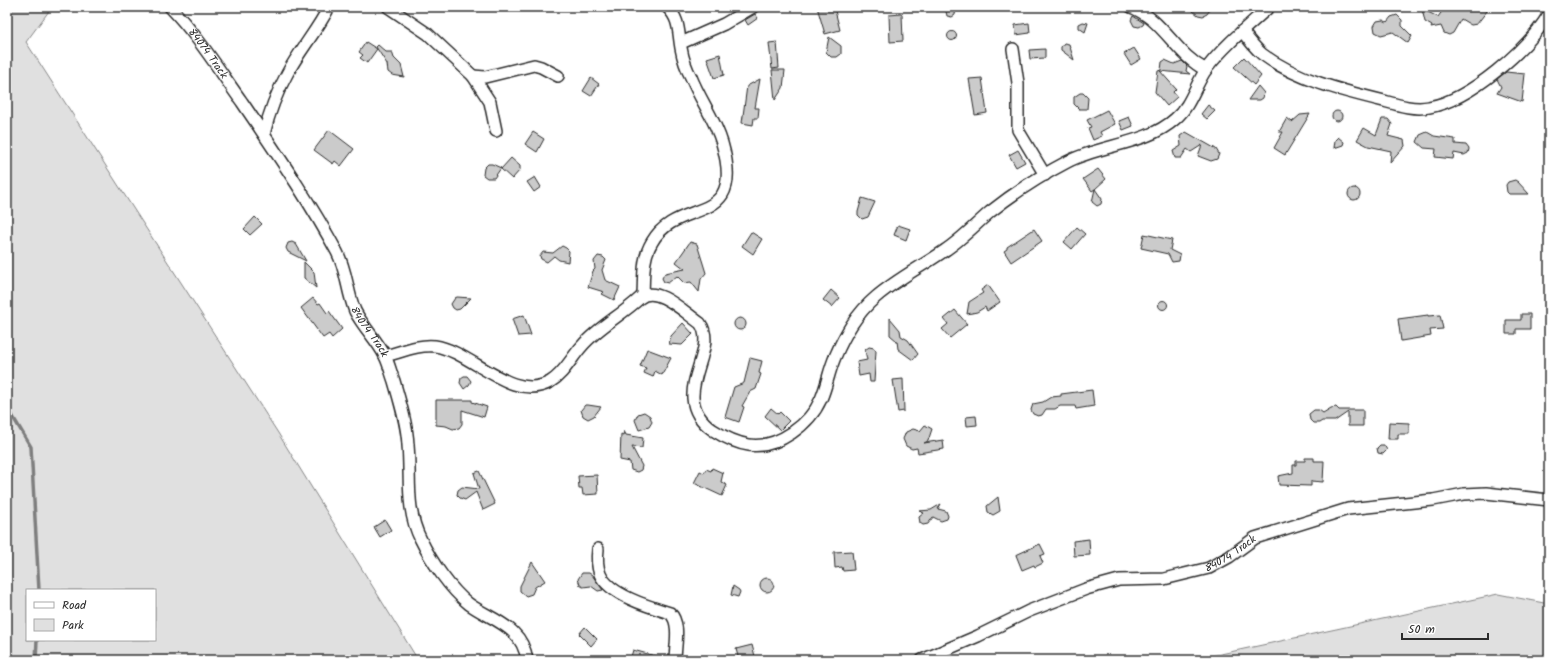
<svg xmlns="http://www.w3.org/2000/svg" width="1556" height="667" font-family="Kalam,sans-serif">
<style>
.green{fill:#e0e0e0;stroke:#868686;fill-rule:evenodd}
.lines{fill:none;stroke-linecap:round;stroke-linejoin:round}
.stream{stroke:#7e7e7e;stroke-width:3.5}
.building{fill:#cbcbcb;stroke:#2b2b2b}
.minor-casing{stroke:#2b2b2b;stroke-width:14}
.minor{stroke:#fff;stroke-width:11}
.labels{text-anchor:middle;dominant-baseline:central;stroke-width:3;stroke-linejoin:round;paint-order:stroke}
.street-label{font-size:11px;fill:#2b2b2b;stroke:#fff}
</style>
<rect width="100%" height="100%" fill="#fff"/>
<filter id="ink" filterUnits="userSpaceOnUse"><feTurbulence type="fractalNoise" baseFrequency=".025" numOctaves="2"/><feDisplacementMap in="SourceGraphic" scale="8" xChannelSelector="R" yChannelSelector="G"/><feConvolveMatrix kernelMatrix="1 2 1 2 8 2 1 2 1" color-interpolation-filters="sRGB"/></filter>
<g filter="url(#ink)">
<!-- green -->
<g class="green">
<path d="M7 7H52L26 42 278 433 418 660H7ZM27 590H155V640H27Z"/>
<polygon points="1498,594 1549,604 1549,660 1193,660"/>
</g>
<g class="lines">
<!-- stream -->
<g class="stream">
<polyline points="7,407 31,447 39,590"/>
<polyline points="36,660 37,640"/>
</g>
</g>
<!-- building -->
<g class="building">
<polygon points="817,7 834,7 840,30 825,34"/>
<polygon points="945,7 956,7 955,15 952,17 947,16"/>
<polygon points="1188,7 1212,7 1207,14 1203,16 1198,15"/>
<polygon points="1445,7 1490,7 1477,24 1471,25 1461,19 1453,33 1449,35 1444,33 1441,26 1431,28 1432,26 1425,22 1422,9 1438,17"/>
<polygon points="755,14 758,18 748,25 745,20"/>
<polygon points="902,14 903,41 890,42 889,15"/>
<polygon points="1397,15 1402,20 1402,26 1412,36 1408,43 1393,32 1381,35 1375,32 1374,26 1377,21 1383,20 1387,22 1391,17"/>
<polygon points="1133,16 1144,23 1143,25 1139,27 1134,26 1131,20"/>
<polygon points="1083,22 1088,23 1085,32 1079,28 1079,24"/>
<polygon points="1029,23 1030,33 1016,35 1015,25"/>
<circle cx="952" cy="36" r="4.5"/>
<polygon points="829,37 841,46 841,54 837,57 831,57 826,52"/>
<polygon points="366,42 377,49 367,63 360,58 363,55 359,52"/>
<polygon points="777,42 779,68 772,69 769,43"/>
<polygon points="1064,43 1069,44 1074,60 1061,50 1061,47"/>
<polygon points="378,45 386,52 392,52 394,58 401,65 404,77 392,75 388,72 387,64 376,47"/>
<polygon points="1134,48 1141,59 1131,65 1124,54"/>
<polygon points="1045,49 1045,58 1030,59 1029,50"/>
<polygon points="720,54 724,75 714,78 707,58"/>
<polygon points="1244,57 1261,76 1254,85 1234,67"/>
<polygon points="1165,60 1174,64 1182,61 1187,66 1186,71 1190,74 1160,71 1176,89 1173,92 1177,97 1167,106 1155,92 1158,71 1161,70 1162,62"/>
<polygon points="772,70 785,70 783,88 775,100"/>
<polygon points="1506,72 1525,74 1522,102 1497,93 1501,87 1497,79"/>
<polygon points="591,78 599,84 591,96 583,91"/>
<polygon points="982,78 987,113 975,115 969,79"/>
<polygon points="760,79 755,108 759,108 758,118 754,118 753,125 742,123 747,86"/>
<polygon points="1258,86 1264,93 1263,98 1260,100 1248,100"/>
<polygon points="1080,93 1083,93 1088,98 1087,109 1079,109 1074,104 1074,97"/>
<polygon points="1208,105 1215,111 1207,119 1201,114"/>
<polygon points="1107,110 1115,124 1100,132 1102,136 1093,140 1088,128 1091,127 1087,120"/>
<circle cx="1337" cy="116" r="5"/>
<polygon points="1310,114 1285,155 1274,148 1283,132 1279,132 1287,118 1292,122 1300,115"/>
<polygon points="1129,117 1133,126 1123,130 1119,121"/>
<polygon points="1382,119 1388,119 1392,124 1388,136 1404,140 1405,146 1390,163 1391,151 1368,146 1357,140 1364,128 1376,135"/>
<polygon points="329,130 354,149 341,166 335,161 333,164 314,150"/>
<polygon points="533,132 544,139 537,152 525,144"/>
<polygon points="1186,132 1216,149 1219,154 1217,159 1211,161 1198,156 1202,145 1191,152 1187,149 1181,158 1175,158 1173,151 1181,146 1180,136"/>
<polygon points="1427,132 1434,136 1455,139 1455,144 1466,145 1469,149 1468,153 1464,155 1454,153 1453,159 1435,157 1436,149 1424,148 1417,142 1420,135"/>
<polygon points="1338,137 1344,142 1343,145 1334,148 1335,140"/>
<polygon points="1018,150 1025,162 1016,167 1009,155"/>
<polygon points="511,158 520,166 520,170 512,179 501,169"/>
<polygon points="488,164 492,164 501,168 494,178 487,178 483,175 484,168"/>
<polygon points="1098,169 1106,179 1095,189 1102,199 1101,204 1097,206 1092,202 1095,189 1092,191 1083,179"/>
<polygon points="535,177 541,187 534,192 527,182"/>
<polygon points="1515,180 1518,182 1529,194 1509,194 1507,192 1506,185 1508,182"/>
<circle cx="1354" cy="194" r="6"/>
<polygon points="862,198 875,202 868,217 862,219 858,215 858,212"/>
<polygon points="255,217 262,224 250,235 244,229"/>
<polygon points="898,225 910,229 906,240 894,235"/>
<polygon points="1077,227 1085,234 1072,249 1064,242"/>
<polygon points="1034,229 1042,241 1011,262 1004,251 1007,249 1007,247"/>
<polygon points="751,232 762,239 753,254 742,246"/>
<polygon points="1144,234 1172,240 1170,250 1180,255 1179,261 1172,262 1168,254 1141,248"/>
<polygon points="292,242 296,244 306,261 288,252 286,248 288,243"/>
<polygon points="690,242 697,244 706,273 701,279 699,292 691,282 684,283 677,276 668,283 664,282 662,278 665,273 685,269 676,262"/>
<polygon points="562,246 566,248 569,251 568,262 559,260 554,256 547,262 541,259 540,256 543,252 553,253"/>
<polygon points="598,256 603,257 606,260 602,270 605,280 620,287 614,300 602,294 604,292 588,287 593,271 595,269 594,261"/>
<polygon points="304,262 314,272 316,288 304,278"/>
<polygon points="988,285 1000,302 987,311 985,307 977,312 967,314 969,302 983,293 981,290"/>
<polygon points="831,290 840,298 832,307 823,300"/>
<polygon points="313,298 318,304 320,303 327,313 329,311 342,329 332,338 329,334 323,338 301,308"/>
<polygon points="455,298 457,297 471,298 460,309 456,310 453,308 451,304"/>
<circle cx="1163" cy="305" r="4.5"/>
<polygon points="955,310 967,324 950,338 942,329 948,324 944,319"/>
<polygon points="1521,314 1530,314 1530,329 1516,329 1516,334 1506,334 1506,320 1521,320"/>
<polygon points="524,315 531,335 518,336 512,319"/>
<polygon points="1428,315 1428,316 1440,315 1443,329 1430,330 1431,336 1401,341 1398,319"/>
<circle cx="740" cy="324" r="6"/>
<polygon points="890,318 900,330 901,336 908,340 918,354 913,360 898,349 897,341 890,335"/>
<polygon points="683,323 693,334 682,345 669,344 671,336"/>
<polygon points="869,347 874,348 876,351 874,382 870,382 869,374 859,376 857,362 867,360 865,350"/>
<polygon points="647,349 671,358 662,375 655,371 653,377 644,373 646,368 640,366"/>
<polygon points="750,358 762,361 759,373 761,374 756,389 750,392 742,406 744,407 739,422 725,417 734,387 744,383"/>
<polygon points="464,376 467,376 471,381 469,385 464,389 460,383 461,378"/>
<polygon points="903,379 904,411 898,412 893,380"/>
<polygon points="1092,390 1094,406 1076,409 1075,406 1060,406 1055,409 1046,409 1042,415 1038,416 1033,414 1031,410 1033,404 1043,402 1051,397 1061,396 1061,394"/>
<polygon points="436,400 472,400 472,402 487,407 484,417 462,410 462,424 459,428 453,429 446,426 436,425"/>
<polygon points="585,405 588,405 601,407 594,416 588,419 583,416 581,410"/>
<polygon points="1336,407 1339,410 1363,410 1363,426 1348,426 1348,412 1335,421 1322,421 1319,423 1313,423 1310,420 1309,414 1314,410 1319,410 1323,413 1331,408"/>
<polygon points="771,408 778,414 780,412 789,421 780,430 765,416"/>
<polygon points="644,412 650,416 652,422 649,427 639,430 635,420 638,414"/>
<polygon points="976,416 977,425 967,426 966,417"/>
<polygon points="1389,422 1409,423 1409,434 1398,434 1398,439 1388,439"/>
<polygon points="925,425 932,429 928,441 924,443 943,440 944,449 918,453 917,448 912,449 906,446 903,439 906,432 913,429 920,431"/>
<polygon points="624,431 626,435 643,438 642,448 632,447 642,466 641,470 637,472 631,470 630,462 620,460 621,434 623,435"/>
<polygon points="1380,445 1384,445 1387,450 1383,454 1378,453 1377,448"/>
<polygon points="1305,458 1314,458 1314,461 1324,461 1323,482 1311,481 1311,486 1279,485 1278,476 1293,473 1293,465 1296,465 1296,461 1305,461"/>
<polygon points="712,468 723,473 721,482 727,485 722,496 694,483 700,471 704,473 706,469 711,471"/>
<polygon points="479,471 495,504 483,510 476,492 465,500 460,498 457,495 458,490 462,487 479,489 474,473"/>
<polygon points="597,475 598,494 583,495 582,488 579,488 578,476"/>
<polygon points="998,497 1000,511 993,515 988,512 987,506"/>
<polygon points="941,504 938,509 946,511 948,516 947,519 941,521 933,517 928,524 923,525 920,523 919,517 924,513 919,511 931,510"/>
<polygon points="385,520 391,530 380,537 374,527"/>
<polygon points="1089,539 1090,555 1074,556 1073,541"/>
<polygon points="1040,544 1045,554 1040,556 1043,563 1035,567 1034,565 1022,570 1016,555"/>
<polygon points="852,551 854,570 843,571 842,567 835,568 834,552"/>
<polygon points="532,562 545,581 535,587 532,594 526,596 520,591 520,586"/>
<polygon points="582,573 589,573 592,575 603,590 598,591 591,586 583,587 580,585 578,579"/>
<circle cx="767" cy="585" r="7"/>
<polygon points="733,586 739,590 740,592 738,597 731,595"/>
<polygon points="585,627 597,639 591,646 579,634"/>
<polygon points="752,645 756,660 739,660 736,649"/>
<polygon points="633,650 659,657 659,660 630,660"/>
</g>
<g class="lines">
<!-- minor casing -->
<g class="minor-casing">
<g id="minor">
<path id="s1" d="M170 7C198 36 219 70 242 102 275 151 309 200 337 252 347 271 347 292 355 311 363 327 377 340 385 356 389 364 391 373 394 381 400 402 407 424 408 445 411 478 405 509 421 540 431 561 450 589 469 604 493 621 522 626 527 660"/>
<polyline points="388,7 428,34 473,76 490,102 496,131"/>
<path d="M1131 7C1163 19 1175 54 1206 70"/>
<path d="M1242 31C1248 39 1255 48 1262 54 1297 80 1343 91 1384 101 1398 105 1414 110 1429 107 1470 100 1528 49 1549 14"/>
<polyline points="681,43 724,24 753,7"/>
<polyline points="1013,49 1018,83 1018,130 1045,175"/>
<polyline points="473,76 485,77 534,65 541,67 558,76"/>
<path d="M264 134C269 113 276 94 287 74 299 51 317 31 329 7"/>
<path d="M643 295C644 277 642 258 652 242 678 196 747 229 722 143 715 119 700 100 691 77 686 68 683 59 681 48 678 32 680 19 667 7"/>
<path d="M385 356C401 352 419 344 435 346 471 351 512 403 550 382 564 374 571 358 582 346 598 327 622 315 640 298 657 284 685 313 700 323 721 352 665 396 713 430 724 437 736 443 749 445 778 449 810 424 821 399 827 385 829 371 835 357 845 334 856 314 876 297 897 279 921 267 944 251 961 240 975 225 990 212 1014 193 1040 176 1067 162 1099 145 1148 144 1175 119 1191 106 1195 85 1207 68 1225 45 1247 27 1269 7"/>
<path d="M598 549C597 557 597 566 600 574 609 595 650 607 670 613 681 623 675 647 675 660"/>
<path id="s2" d="M922 660 978 636 1029 611 1086 589 1119 580 1164 579 1209 568 1229 557 1255 538 1348 509 1433 500 1464 494 1486 493 1549 500"/>
</g>
</g>
<!-- minor -->
<use href="#minor" class="minor"/>
</g>
</g>
<g class="labels">
<!-- street labels -->
<g class="street-label">
<text stroke="none"><textPath href="#s1" startOffset="60">84074 Track</textPath></text>
<text stroke="none"><textPath href="#s1" startOffset="384">84074 Track</textPath></text>
<text stroke="none"><textPath href="#s2" startOffset="330">84074 Track</textPath></text>
</g>
</g>
<!-- margin -->
<rect width="1556" height="667" fill="none" stroke="#fff" stroke-width="24"/>
<rect x="12" y="12" width="1532" height="643" fill="none" stroke="#2b2b2b" stroke-width="1.5" filter="url(#ink)"/>
<!-- legend -->
<rect x="26" y="589" width="130" height="52" fill="#ffffff" stroke="#aaaaaa"/>
<rect x="34" y="602" width="20" height="6" fill="#ffffff" stroke="#aaaaaa"/>
<text x="62" y="609" font-size="12" fill="#2b2b2b">Road</text>
<rect x="34" y="619" width="20" height="12" fill="#e0e0e0" stroke="#aaaaaa"/>
<text x="62" y="629" font-size="12" fill="#2b2b2b">Park</text>
<!-- scale -->
<path d="M1402 633v6h86v-6" fill="none" stroke="#2b2b2b" stroke-width="2"/>
<text x="1408" y="633" font-size="12" fill="#2b2b2b" stroke="#ffffff" stroke-width="3" paint-order="stroke">50 m</text>
</svg>
